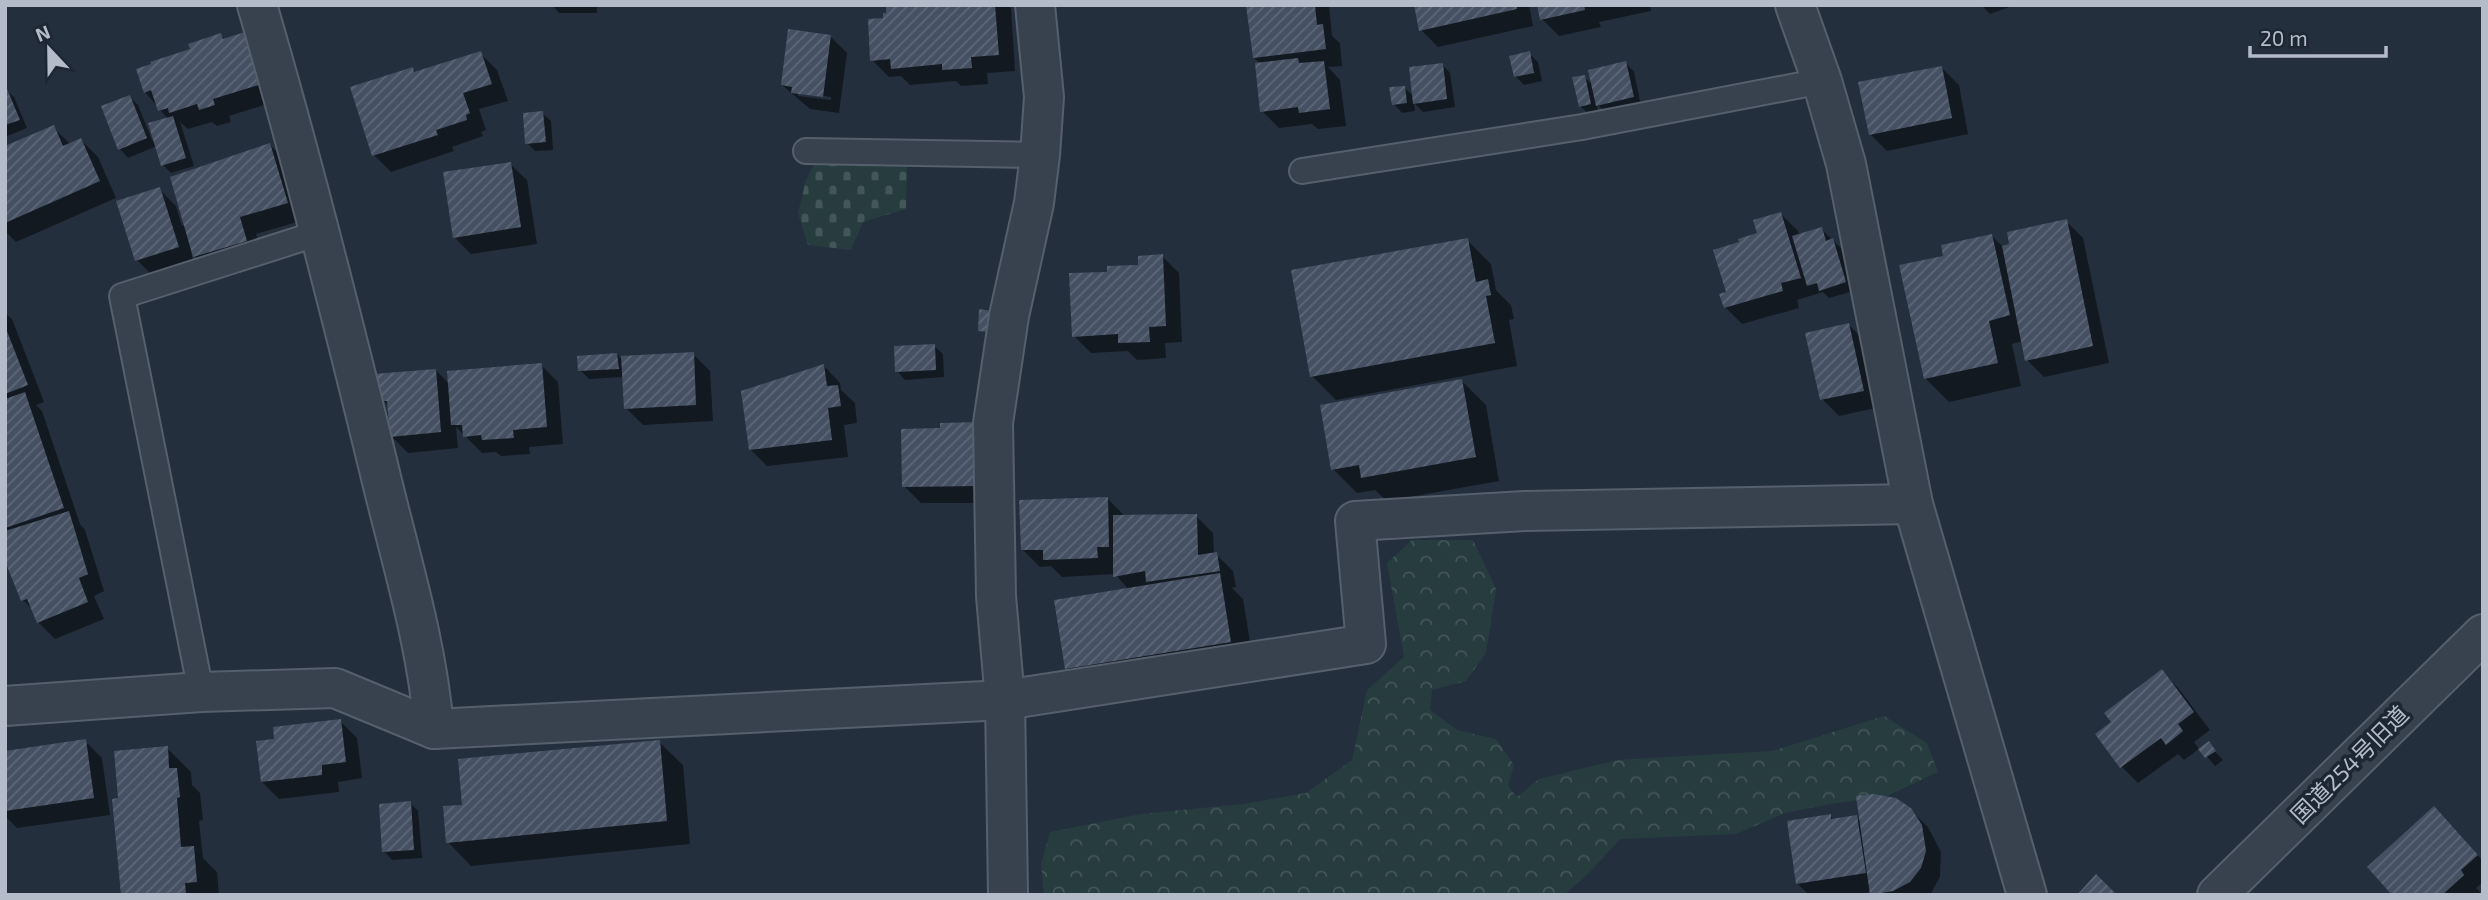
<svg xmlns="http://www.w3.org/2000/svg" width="2488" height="900" font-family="'Exo 2','Noto Sans JP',sans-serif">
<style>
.forest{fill:url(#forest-crowns)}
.cemetery{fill:url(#cemetery-stones)}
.shadow{fill:#0007;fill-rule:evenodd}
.building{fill:url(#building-hatch)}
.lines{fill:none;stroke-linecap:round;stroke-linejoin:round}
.service-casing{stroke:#565f6c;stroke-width:28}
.minor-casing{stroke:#565f6c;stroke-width:42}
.tertiary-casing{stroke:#565f6c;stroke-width:42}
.service{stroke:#38414e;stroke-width:24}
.minor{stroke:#38414e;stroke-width:38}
.tertiary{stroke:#38414e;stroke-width:38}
.labels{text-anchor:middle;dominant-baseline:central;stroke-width:7;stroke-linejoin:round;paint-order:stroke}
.street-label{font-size:23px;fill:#b4bcc9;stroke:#1d2633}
</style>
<defs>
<pattern id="forest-crowns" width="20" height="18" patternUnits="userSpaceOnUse" patternTransform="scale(1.75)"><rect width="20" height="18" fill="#263c3f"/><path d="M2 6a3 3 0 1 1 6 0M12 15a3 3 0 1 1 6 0" fill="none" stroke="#435659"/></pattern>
<pattern id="cemetery-stones" width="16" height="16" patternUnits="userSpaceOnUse" patternTransform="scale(1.75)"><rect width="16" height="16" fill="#263c3f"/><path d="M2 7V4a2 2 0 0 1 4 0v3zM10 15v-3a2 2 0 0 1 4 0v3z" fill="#435659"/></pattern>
<pattern id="building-hatch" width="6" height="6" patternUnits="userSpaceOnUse" patternTransform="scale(1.75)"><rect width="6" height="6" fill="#455162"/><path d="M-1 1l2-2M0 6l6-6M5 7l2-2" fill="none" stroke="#5d6877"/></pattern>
</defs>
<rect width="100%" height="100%" fill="#242f3e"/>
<!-- forest -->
<polygon class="forest" points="1412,540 1473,540 1496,589 1486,653 1466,681 1432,690 1430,710 1457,730 1496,739 1514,765 1508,786 1517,797 1539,779 1617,760 1772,751 1884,716 1927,743 1938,772 1887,796 1830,804 1785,813 1736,834 1620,839 1589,873 1564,895 1044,895 1041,864 1050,832 1141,814 1243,804 1306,793 1352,760 1367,690 1404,657 1387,563"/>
<!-- cemetery -->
<polygon class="cemetery" points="816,161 907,164 906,209 863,222 851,250 808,245 798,213 806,180"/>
<!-- shadow -->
<g class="shadow">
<polygon points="552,5 597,5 597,13 559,13"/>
<polygon points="888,5 1008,5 1011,8 1015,71 987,73 988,84 961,86 956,81 910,85 901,76 889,77 872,60 885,20 888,15"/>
<polygon points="1248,5 1329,5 1332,36 1340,43 1342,66 1328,67 1340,80 1346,126 1318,129 1312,124 1279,128 1262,111 1261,64 1254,58"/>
<polygon points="1415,5 1529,5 1533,26 1438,47 1421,30"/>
<polygon points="1539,5 1652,5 1650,6 1651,11 1599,22 1601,27 1559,36 1542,19"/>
<polygon points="1981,5 2015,5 1990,14"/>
<polygon points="221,35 280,100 229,116 231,122 217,126 212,122 188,129 180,122 194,166 171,173 163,165 157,146 128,158 120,149 130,97 138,105 152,140 155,139 168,119 145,92 192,50"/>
<path d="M830 36 847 53 839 113 810 109 782 85ZM798 92 831 97V100L798 96Z"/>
<polygon points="480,53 497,70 508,101 479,109 486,130 481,132 483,136 452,147 454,151 391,172 374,155 413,69 416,73"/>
<polygon points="1529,53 1538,62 1542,81 1524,85 1515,76"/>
<polygon points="1626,63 1634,72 1641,106 1606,113 1597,104 1598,112 1589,114 1580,106 1584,77 1593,85"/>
<polygon points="1442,64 1450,73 1455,107 1423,112 1414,103 1415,111 1402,113 1394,104 1405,88 1414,97"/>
<polygon points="1942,68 1959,85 1968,134 1887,151 1870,134"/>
<polygon points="5,89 14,97 27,128 5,137"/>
<polygon points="542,113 551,121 553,150 535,151 527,143"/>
<polygon points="53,127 71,145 81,140 98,157 116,198 16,242 5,231 5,148"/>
<polygon points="270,145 287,162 304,220 256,234 263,258 212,273 191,252 194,264 154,277 137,260 159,189 176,206 182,226 186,225"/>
<polygon points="510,164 527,180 537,244 471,254 454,237"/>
<polygon points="1781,214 1798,231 1799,235 1821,229 1841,248 1854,291 1829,298 1823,292 1797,300 1799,308 1742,324 1725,307 1741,243 1759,234"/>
<polygon points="2066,221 2083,238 2109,363 2044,377 2027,360 2023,341 2012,344 2021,386 1949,402 1925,378 1945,257 1992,236 2003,247"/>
<polygon points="1467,240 1491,264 1496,290 1511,305 1514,319 1509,320 1517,366 1336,400 1312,376"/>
<polygon points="1162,256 1179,273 1182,342 1165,343 1166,358 1137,360 1128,351 1091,353 1074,336 1140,267"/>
<polygon points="5,313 12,319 44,402 36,405 42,411 80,524 85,530 104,591 94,596 104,619 55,639 38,622 34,611 23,600 5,556"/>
<polygon points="1849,325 1866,342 1880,407 1839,416 1822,399"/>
<polygon points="934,346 943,354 944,377 905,380 897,371"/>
<polygon points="617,354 623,361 693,354 710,371 713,421 643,425 626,408 624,377 589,379 580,370"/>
<polygon points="541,365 558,382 563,444 529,447 530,454 501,456 496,452 482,453 456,427 458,448 408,453 391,436 389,406 383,400 436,370 450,385"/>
<polygon points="824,366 840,383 841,390 855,403 857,423 844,425 848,457 767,466 750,449"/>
<polygon points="1462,381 1486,405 1499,481 1387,501 1375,490 1357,493 1333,469"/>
<polygon points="942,430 995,503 921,503 904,486"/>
<polygon points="1107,498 1124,515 1196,516 1213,533 1214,554 1216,554 1233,571 1236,587 1232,588 1243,599 1254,666 1090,692 1067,668 1129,590 1115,574 1062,577 1051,566 1040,567 1023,550"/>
<polygon points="2162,672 2179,689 2210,730 2194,742 2199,749 2184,760 2178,754 2138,783 2121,766 2113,722"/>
<polygon points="340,721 357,738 362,778 338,782 339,792 279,799 262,782 276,740"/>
<polygon points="85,741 102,758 110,815 17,828 5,816 5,753"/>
<polygon points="659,742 683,765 690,844 471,866 448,842 464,806"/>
<polygon points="2208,744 2223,760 2215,766 2201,749"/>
<polygon points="167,748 191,772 192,785 200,793 203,820 199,821 203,858 217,872 219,895 123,895"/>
<polygon points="410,803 418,811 422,858 392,860 384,851"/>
<polygon points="1910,810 1928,827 1941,852 1940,877 1930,895 1872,895 1871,892 1849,895 1809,895 1797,883 1830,816 1834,820 1856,817 1861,822"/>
<polygon points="2451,825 2483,861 2483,882 2476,888 2480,892 2477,895 2395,895"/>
</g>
<!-- building -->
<g class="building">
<polygon points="886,5 995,5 999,55 971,57 972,68 942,70 942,64 891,69 890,59 870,61 868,19 883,18 883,13 886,13"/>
<polygon points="1246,5 1315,5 1317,25 1323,24 1326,49 1253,58"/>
<polygon points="1414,5 1517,5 1517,9 1419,31"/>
<polygon points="1537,5 1584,5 1585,10 1540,20"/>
<polygon points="788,29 831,35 823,97 791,93 792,87 781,85"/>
<polygon points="248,31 265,83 213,99 215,105 199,110 197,104 169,113 168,108 158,111 151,90 144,93 136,69 151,64 150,62 190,49 188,44 221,33 223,39"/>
<polygon points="481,51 492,84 463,93 470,113 466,115 467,120 436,130 438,135 372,156 350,87 413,67 414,72"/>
<polygon points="1530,51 1534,73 1514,77 1509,56"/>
<polygon points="1298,58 1299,63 1324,61 1330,109 1299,113 1298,107 1260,112 1255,63"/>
<polygon points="1626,61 1634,97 1596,106 1588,70"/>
<polygon points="1443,63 1447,99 1413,104 1409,67"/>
<polygon points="1942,66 1952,118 1869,135 1858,82"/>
<polygon points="1585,75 1591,104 1579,107 1572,77"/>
<polygon points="5,84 20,120 5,125"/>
<polygon points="1405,86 1407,103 1392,105 1389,87"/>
<polygon points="130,95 147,138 118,150 101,106"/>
<polygon points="543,111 546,142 525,144 523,113"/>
<polygon points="173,116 186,158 161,166 148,123"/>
<polygon points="54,125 63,146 81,138 100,181 5,223 5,146"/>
<polygon points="270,143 288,203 240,217 247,241 193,257 170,177"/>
<polygon points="511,162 521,227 453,238 443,172"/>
<polygon points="160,187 179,247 135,261 116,201"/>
<polygon points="1781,212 1801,278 1781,283 1783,291 1724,308 1719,294 1726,292 1713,250 1739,242 1738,239 1757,233 1753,220"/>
<polygon points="2067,219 2093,346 2025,361 2002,246 2009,244 2007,232"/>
<polygon points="1822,227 1826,241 1833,238 1846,282 1819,291 1817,283 1807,286 1792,236"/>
<polygon points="1992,234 2010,315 1989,321 1998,363 1924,379 1899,265 1943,256 1941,245"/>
<polygon points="1468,238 1476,282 1488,279 1491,295 1486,296 1495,343 1310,377 1291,270"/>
<polygon points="1163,254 1166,326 1149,327 1150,342 1118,343 1118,334 1072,337 1069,273 1107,272 1107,266 1138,265 1138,256"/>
<polygon points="979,309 992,311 990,332 978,331"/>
<polygon points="1849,323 1864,391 1820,400 1805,333"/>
<polygon points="5,326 28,385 5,394"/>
<polygon points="935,344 936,370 895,372 894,346"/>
<polygon points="694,352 696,405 624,409 621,356"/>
<polygon points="617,353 619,369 578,371 577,356"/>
<polygon points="542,363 547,427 513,430 514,438 482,440 481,435 463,437 462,425 451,425 447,371"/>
<polygon points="824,364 827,386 838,385 841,406 828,408 832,440 749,450 741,391"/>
<polygon points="436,369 441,432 390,437 387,401 381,401 374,374"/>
<polygon points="1462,379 1476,457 1361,478 1359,465 1331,470 1320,405"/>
<polygon points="25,392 64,508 5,528 5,399"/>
<polygon points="978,422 979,486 902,487 901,429 940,428 940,423"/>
<polygon points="1108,497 1109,547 1097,547 1098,558 1043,560 1043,550 1021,550 1019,500"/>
<polygon points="69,511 88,574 79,578 88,602 37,623 27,599 21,601 5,561 5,531"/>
<polygon points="1197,514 1198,555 1217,552 1220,571 1146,582 1145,571 1113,577 1113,515"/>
<polygon points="1220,573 1231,642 1065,669 1054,600"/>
<polygon points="2162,669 2194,712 2178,724 2183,731 2166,745 2161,738 2120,768 2095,734 2111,722 2104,713"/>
<polygon points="341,719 346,762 322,765 322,775 261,782 256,741 274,739 273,727"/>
<polygon points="86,739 94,798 5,811 5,751"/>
<polygon points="660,740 667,821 446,843 443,806 462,805 458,759"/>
<polygon points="2209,741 2216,751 2205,758 2198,749"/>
<polygon points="168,746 169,768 177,768 180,797 177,798 181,847 194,846 197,882 185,883 186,893 121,895 112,799 118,798 114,751"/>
<polygon points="1873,794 1896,798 1911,808 1922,825 1926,851 1921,868 1910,882 1893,891 1870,895 1856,796"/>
<polygon points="411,801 414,850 382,852 379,804"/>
<polygon points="2434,806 2478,855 2461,870 2464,875 2442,895 2392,895 2367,867"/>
<polygon points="1831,814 1831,819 1857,815 1866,873 1796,884 1787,821"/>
<polygon points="2096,874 2117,895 2077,895"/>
</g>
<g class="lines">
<!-- service casing -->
<g class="service-casing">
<g id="service">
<polyline points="806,151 1040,155"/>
<polyline points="1302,171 1582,127 1822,81"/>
<polyline points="201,692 122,296 319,233"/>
</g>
</g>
<!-- minor casing -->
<g class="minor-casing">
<g id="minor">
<path d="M257 5C302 158 341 313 379 469 399 554 427 641 434 729"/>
<polyline points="1795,5 1822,81 1846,164 1913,504 2027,895"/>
<polyline points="5,706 201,692 335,688 434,729 1005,700 1366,644 1355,521 1525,511 1913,504"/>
<polyline points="1008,895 1005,700 996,596 993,423 1009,316 1034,203 1040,155 1044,97 1035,5"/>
</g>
</g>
<!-- tertiary casing -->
<g class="tertiary-casing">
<polyline id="tertiary" points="2217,895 2483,634"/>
</g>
<!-- service -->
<use href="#service" class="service"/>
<!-- minor -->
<use href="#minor" class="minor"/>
<!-- tertiary -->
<use href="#tertiary" class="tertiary"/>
</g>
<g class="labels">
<!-- street labels -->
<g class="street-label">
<text transform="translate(2349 764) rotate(-45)">国道254号旧道</text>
</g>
</g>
<!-- border -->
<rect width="2488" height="900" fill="none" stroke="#b4bcc9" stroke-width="14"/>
<!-- north arrow -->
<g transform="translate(49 49) rotate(338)" stroke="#1d2633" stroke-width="5" paint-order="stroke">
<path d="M0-5L12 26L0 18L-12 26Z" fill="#b4bcc9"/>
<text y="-10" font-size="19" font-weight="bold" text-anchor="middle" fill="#b4bcc9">N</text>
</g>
<!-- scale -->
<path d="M2250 46v10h136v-10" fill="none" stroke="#b4bcc9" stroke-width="3.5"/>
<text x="2260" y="46" font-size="21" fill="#b4bcc9" stroke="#1d2633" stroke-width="5" paint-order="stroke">20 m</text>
</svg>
